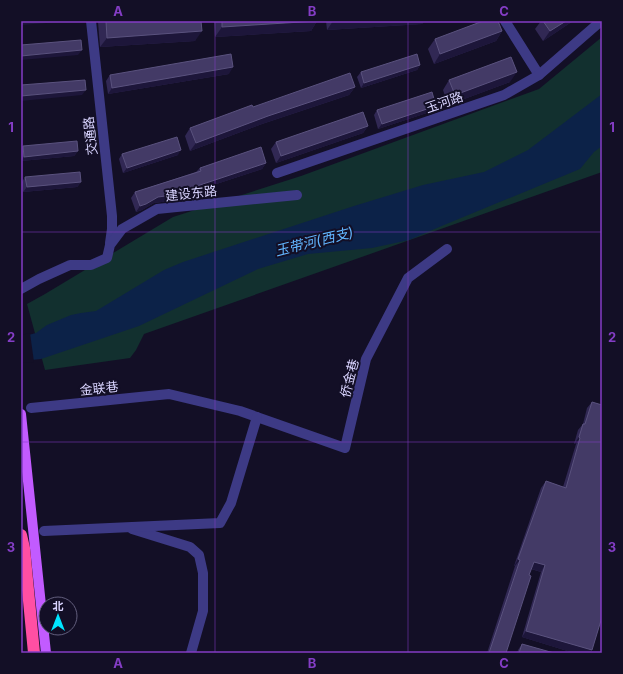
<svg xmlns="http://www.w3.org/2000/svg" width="623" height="674" font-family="Inter,'Noto Sans SC',sans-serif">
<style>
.green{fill:#12302f}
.water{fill:#0c2248}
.pier{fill:#130f26}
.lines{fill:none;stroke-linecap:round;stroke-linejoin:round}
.minor{stroke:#3d3a85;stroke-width:10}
.major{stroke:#c25bff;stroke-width:10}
.highway{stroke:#ff4fa3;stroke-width:12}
.wall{fill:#312854}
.shaded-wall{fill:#1d163a}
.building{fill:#433a66;stroke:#5a527e}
.grid{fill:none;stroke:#843dc5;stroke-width:1;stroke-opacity:0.55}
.labels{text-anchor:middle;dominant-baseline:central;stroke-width:4;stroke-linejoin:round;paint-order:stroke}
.street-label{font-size:13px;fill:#d9d4ff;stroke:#130f26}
.water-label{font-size:14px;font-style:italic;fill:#62b6ff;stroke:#130f26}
.neatline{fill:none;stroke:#843dc5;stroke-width:1.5}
.grid-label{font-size:13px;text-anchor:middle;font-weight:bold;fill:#843dc5}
</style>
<rect width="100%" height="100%" fill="#130f26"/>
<!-- green -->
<polygon class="green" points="602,37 602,172 144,334 136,350 130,358 45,370 27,304 45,294 173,217 301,176 539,89"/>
<!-- water -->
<polygon class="water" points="602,94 602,146 594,152 580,169 444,225 409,240 372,248 308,254 258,269 139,326 41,359 21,361 21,337 36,333 47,325 71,315 81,313 96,311 164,270 183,262 354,206 423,185 484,172 528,150"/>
<!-- pier -->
<polygon class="pier" points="30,333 34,362 21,363 21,335"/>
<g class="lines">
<!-- minor -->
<g class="minor">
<polyline points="91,21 112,216 112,229 110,243"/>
<polyline points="505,21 539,75"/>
<polyline points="277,173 504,95 539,75 601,21"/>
<polyline points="21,289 39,279 70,265 91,265 107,258 110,245 122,229 157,209 297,195"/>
<polyline points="31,408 169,394 240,411 345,448 366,359 408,278 447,249"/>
<polyline points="132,529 190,547 199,555 203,573 203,611 191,653"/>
<polyline points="44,531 220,523 231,503 257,417"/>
</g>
<!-- major -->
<polyline class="major" points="21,414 46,653"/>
<!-- highway -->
<polyline class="highway" points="21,535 24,548 34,653"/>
</g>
<!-- wall -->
<g class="wall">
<polygon points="99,21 201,21 195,41 100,47 98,22"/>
<polygon points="214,21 317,21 311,31 215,37"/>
<polygon points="326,21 424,21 422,24 327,30"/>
<polygon points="541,21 573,21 543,41 535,29"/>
<polygon points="502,31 496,41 434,64 428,49 435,39"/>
<polygon points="420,65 417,70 361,88 357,77 361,72"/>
<polygon points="229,74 108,94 106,81 110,75"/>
<polygon points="449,80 510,82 448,105 443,90"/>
<polygon points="355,87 349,95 262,124 190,151 185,136 190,128 253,107"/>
<polygon points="436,106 433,111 378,129 374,115 377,110"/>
<polygon points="368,126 363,133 276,163 271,149 276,142"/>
<polygon points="23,146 78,151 74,156 21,161 21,148"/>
<polygon points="122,154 178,155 123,173 119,159"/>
<polygon points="266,163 262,169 192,192 190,194 169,201 154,203 142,210 136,212 131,198 135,192 196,172 200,168"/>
<polygon points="25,177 81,182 77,187 23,192 22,182"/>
<polygon points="592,402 590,653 574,653 522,637 541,572 531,569 506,653 487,653 515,566 514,566 541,488 546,481 563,487 576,444 574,444 578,430 583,424 587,408"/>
<polygon points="522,644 554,653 517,653 518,650"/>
</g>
<!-- shaded-wall -->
<g class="shaded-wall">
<polygon points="21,21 72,21 21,25"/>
<polygon points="317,21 311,31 215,37 222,27"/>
<polygon points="333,21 424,21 422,24 327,30"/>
<polygon points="566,21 573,21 543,41 550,31"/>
<polygon points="202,31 195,41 100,47 107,38"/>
<polygon points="502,31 496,41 434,64 440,54"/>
<polygon points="82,50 78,55 21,60 21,56"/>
<polygon points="420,65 417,70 361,88 364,83"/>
<polygon points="233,67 229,74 108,94 112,88"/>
<polygon points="517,72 510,82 448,105 455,95"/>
<polygon points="355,87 349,95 262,124 190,151 196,143 268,116"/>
<polygon points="86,90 82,95 21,101 21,96"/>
<polygon points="436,106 433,111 378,129 382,124"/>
<polygon points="368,126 363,133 276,163 281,156"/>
<polygon points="181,150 178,155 123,173 127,168"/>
<polygon points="78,151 74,156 21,161 24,157"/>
<polygon points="266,163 262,169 192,192 190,194 169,201 154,203 142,210 136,212 140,206 158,197 194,187"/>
<polygon points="81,182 77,187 23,192 27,187"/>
<polygon points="579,437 580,438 576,444 574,444"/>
<polygon points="518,559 520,560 515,566 514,566"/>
<polygon points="534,562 545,565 541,572 529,568"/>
<polygon points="526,631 592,650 590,653 574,653 522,637"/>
</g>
<!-- building -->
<g class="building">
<polygon points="106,21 201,21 202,31 107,38"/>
<polygon points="222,21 317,21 222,27"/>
<polygon points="483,21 498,21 502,31 440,54 435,39"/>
<polygon points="543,21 566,21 550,31"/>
<polygon points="81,40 82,50 21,56 21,45"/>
<polygon points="231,54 233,67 112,88 110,75"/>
<polygon points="417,54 420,65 364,83 361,72"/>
<polygon points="511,57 517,72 455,95 449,80"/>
<polygon points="350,73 355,87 268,116 196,143 190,128 252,105 253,107"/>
<polygon points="85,80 86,90 21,96 21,85"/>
<polygon points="432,92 436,106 382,124 377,110"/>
<polygon points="363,112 368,126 281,156 276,142"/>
<polygon points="177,137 181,150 127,168 122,154"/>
<polygon points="77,141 78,151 24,157 23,146"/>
<polygon points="261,147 266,163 194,187 194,188 173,195 158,197 146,204 140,206 135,192 201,171 200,168"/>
<polygon points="80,172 81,182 27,187 25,177"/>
<polygon points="592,402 602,405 602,617 592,650 526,631 545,565 534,562 529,575 531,576 506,653 489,653 520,560 518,559 546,481 566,488 580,438 579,437 583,424 585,424"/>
<polygon points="522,644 554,653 519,653"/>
</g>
<!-- grid -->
<path class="grid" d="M215 21V653M408 21V653M21 232H602M21 442H602"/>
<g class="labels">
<!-- street labels -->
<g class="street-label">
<text transform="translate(444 102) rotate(-19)">玉河路</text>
<text transform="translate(90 136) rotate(-96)">交通路</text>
<text transform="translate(191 193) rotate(-6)">建设东路</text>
<text transform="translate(349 378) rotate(-76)">侨金巷</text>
<text transform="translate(99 388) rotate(-6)">金联巷</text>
</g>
<!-- water labels -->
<g class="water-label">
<text transform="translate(314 241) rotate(-14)">玉带河(西支)</text>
</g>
</g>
<!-- border -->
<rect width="623" height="674" fill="none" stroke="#130f26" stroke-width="44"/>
<!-- north arrow -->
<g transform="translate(58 616)"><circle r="19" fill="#130f26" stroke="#625e7d"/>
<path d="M0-3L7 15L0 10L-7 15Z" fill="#00e5ff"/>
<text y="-6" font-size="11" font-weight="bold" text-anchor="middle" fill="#d9d4ff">北</text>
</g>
<rect x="22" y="22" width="579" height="630" class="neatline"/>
<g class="grid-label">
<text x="118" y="16">A</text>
<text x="312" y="16">B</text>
<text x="504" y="16">C</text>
<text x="11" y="132">1</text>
<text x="612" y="132">1</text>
<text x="11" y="342">2</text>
<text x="612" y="342">2</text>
<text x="11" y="552">3</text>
<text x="612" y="552">3</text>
<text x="118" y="668">A</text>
<text x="312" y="668">B</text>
<text x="504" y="668">C</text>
</g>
</svg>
